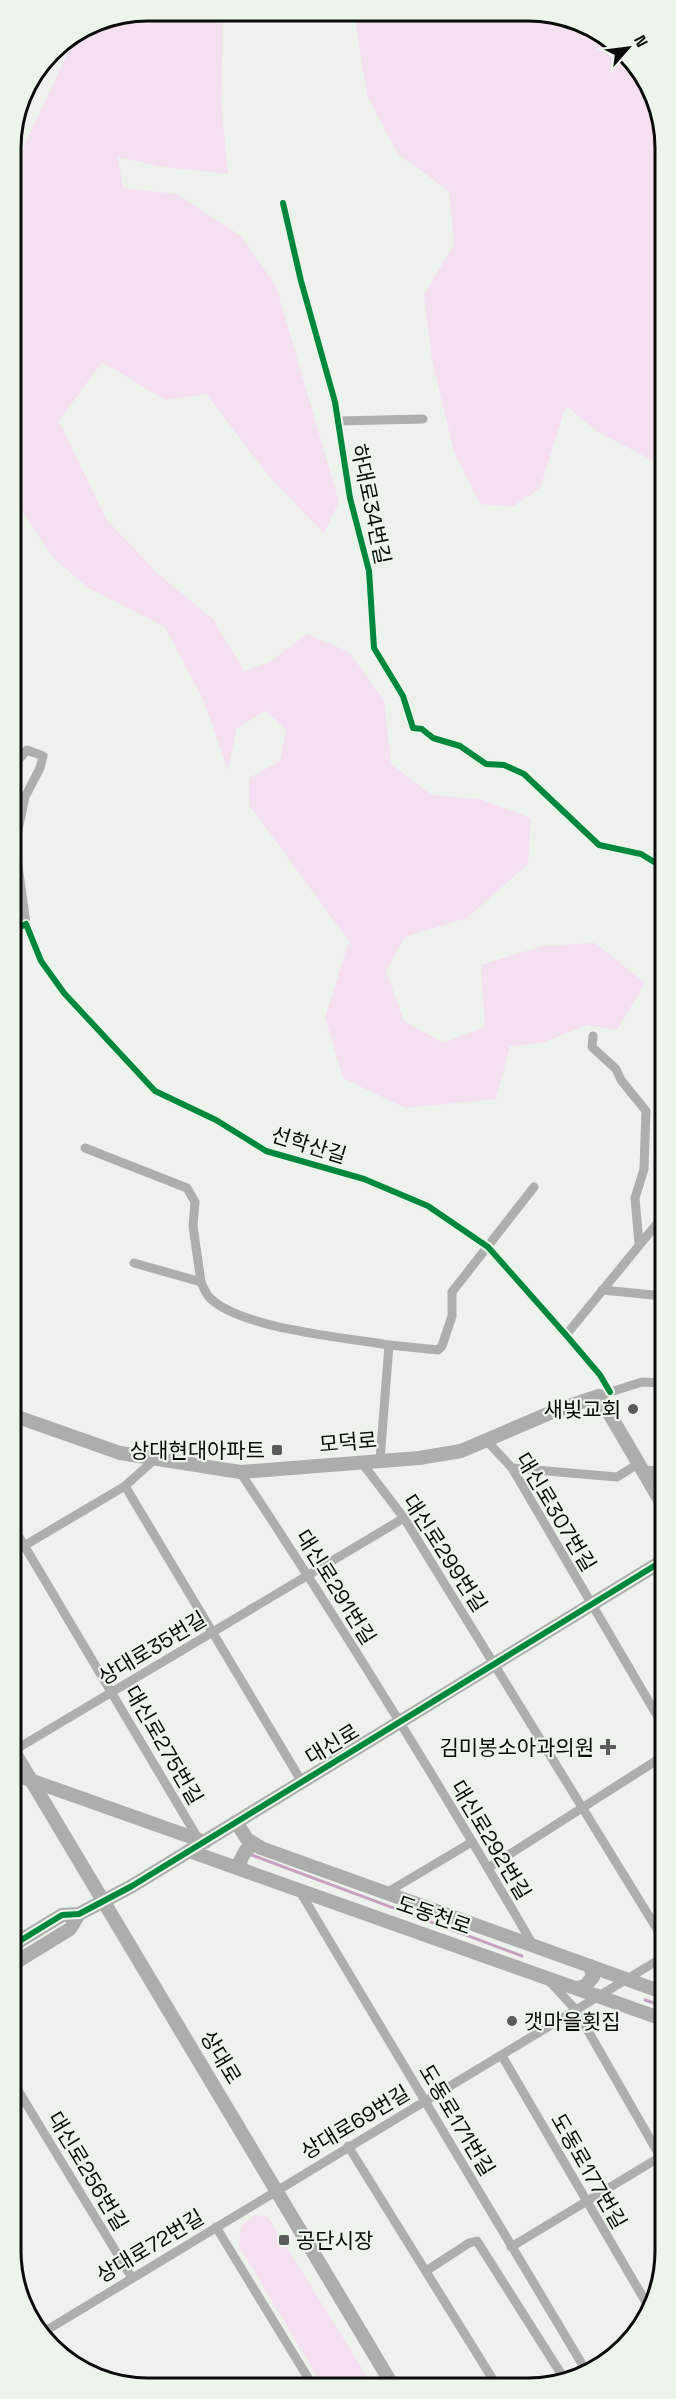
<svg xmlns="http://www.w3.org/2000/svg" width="676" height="2399" font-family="'Space Grotesk','Noto Sans KR',sans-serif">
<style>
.green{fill:#f4e0f0}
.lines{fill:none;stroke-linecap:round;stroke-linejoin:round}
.stream{stroke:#c6a1c1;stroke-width:3}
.street{stroke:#adafad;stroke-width:9}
.secondary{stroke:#acaeab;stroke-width:14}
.cycleway-casing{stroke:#ebf5e9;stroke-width:10}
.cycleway{stroke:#00873e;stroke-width:6}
.poi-dot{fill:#595c58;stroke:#ebf5e9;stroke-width:2}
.labels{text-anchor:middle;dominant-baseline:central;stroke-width:4.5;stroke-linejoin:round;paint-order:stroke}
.street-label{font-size:21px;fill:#090c09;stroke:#ebf5e9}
.poi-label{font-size:21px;fill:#090c09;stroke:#ebf5e9;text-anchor:end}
.rim{fill:none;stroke:#090c09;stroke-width:3}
</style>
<rect width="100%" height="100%" fill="#edf2ec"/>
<!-- green -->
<g class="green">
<polygon points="148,11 226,11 223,15 221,103 228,174 164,167 118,157 123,188 177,194 241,236 276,286 339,502 324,533 272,480 206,394 165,400 102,362 59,421 106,519 157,573 213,619 244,671 268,663 307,634 349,652 384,700 391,764 432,795 480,799 531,818 528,864 467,918 405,937 386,971 404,1021 443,1043 485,1027 481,965 543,946 595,943 645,983 617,1030 587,1025 542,1043 510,1046 496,1099 405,1108 343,1078 325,1017 349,941 249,805 249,778 280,761 286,730 266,711 237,728 228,770 202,697 165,627 87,587 52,557 11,493 11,174 77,33 96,21"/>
<polygon points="354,12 555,13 626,51 663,121 663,466 598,432 566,406 540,488 512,507 480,504 454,452 432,360 424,295 454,244 449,191 398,154 367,96"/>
<polygon points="255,2215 268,2217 373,2386 323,2386 239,2246 241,2226"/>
</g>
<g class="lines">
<!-- stream -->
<g class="stream">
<polyline points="249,1854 522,1956"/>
<polyline points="645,2000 665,2007"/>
</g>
<!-- street -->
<g class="street">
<polyline points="283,203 301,281 335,402 350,498 369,571 374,648 403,696 413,728 422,729 433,738 460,746 486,764 504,765 524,774 599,845 641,854 664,868"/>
<polyline points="338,421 423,419"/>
<polyline points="11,768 27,750 43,756 40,768 25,797 15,844 26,924"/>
<polyline points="12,931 26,924 41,961 64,993 155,1091 216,1120 266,1151 364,1179 428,1206 488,1247 566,1335 600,1375 610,1392"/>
<polyline points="593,1036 592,1047 616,1069 621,1080 646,1111 644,1169 635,1198 639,1244"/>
<polyline points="85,1148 187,1188 195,1202 193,1226 201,1282"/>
<polyline points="12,1199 14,1190"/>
<path d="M134 1263 201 1282C203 1287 206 1294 210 1298 242 1329 343 1337 389 1345"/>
<polyline points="602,1290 664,1296"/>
<polyline points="566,1335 664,1215"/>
<polyline points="604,1394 642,1382 664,1383"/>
<polyline points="486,1440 512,1468 665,1729"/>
<polyline points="380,1460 389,1345 438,1350 442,1346 452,1316 452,1292 534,1187"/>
<polyline points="362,1463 404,1518 665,1942"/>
<polyline points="512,1468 617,1477 638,1464"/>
<polyline points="642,1470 664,1471"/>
<path d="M240 1472C343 1627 440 1785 533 1945"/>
<polyline points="125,1486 302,1782"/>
<polyline points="12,1525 199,1840"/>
<polyline points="12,1553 125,1486 155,1459"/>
<polyline points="13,1751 404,1518"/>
<polyline points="488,1868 665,1755"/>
<polyline points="299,1890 585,2369"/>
<polyline points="386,1893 472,1842"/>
<polyline points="551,1983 576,2010 665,2165"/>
<polyline points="502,2056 647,2304"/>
<polyline points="13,2082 132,2278"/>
<polyline points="348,2146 497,2386"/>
<polyline points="216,2227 313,2386"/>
<polyline points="511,2247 665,2154"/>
<polyline points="426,2271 469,2243 477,2241 565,2380"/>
<polyline points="42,2333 665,1956"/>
</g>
<!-- secondary -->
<g class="secondary">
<polyline points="12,1415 120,1453 240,1472 419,1458 461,1451 557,1410 599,1396 664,1507"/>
<polyline points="13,1750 393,2386"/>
<polyline points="13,1774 205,1842"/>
<polyline points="236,1822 247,1839 261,1848 665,1993"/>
<polyline points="189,1851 665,2020"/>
<polyline points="243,1870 239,1863 246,1850 255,1844"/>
<polyline points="13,1945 62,1915 79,1914 132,1886 664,1560"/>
<polyline points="13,1964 70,1929 79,1914"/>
<polyline points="577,1988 585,1986 593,1977 590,1966"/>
</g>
<!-- cycleway casing -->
<g class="cycleway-casing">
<g id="cycleway">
<polyline points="283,203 301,281 335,402 350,498 369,571 374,648 403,696 413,728 422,729 433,738 460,746 486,764 504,765 524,774 599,845 641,854 664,868"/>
<polyline points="12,931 26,924 41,961 64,993 155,1091 216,1120 266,1151 364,1179 428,1206 488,1247 566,1335 600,1375 610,1392"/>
<polyline points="13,1945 62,1915 79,1914 132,1886 664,1560"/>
</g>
</g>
<!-- cycleway -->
<use href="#cycleway" class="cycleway"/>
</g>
<!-- markers -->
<g class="poi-dot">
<circle cx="633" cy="1409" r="6"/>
<rect x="271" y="1444" width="12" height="12" rx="3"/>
<path d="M605 1738h6v6h6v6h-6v6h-6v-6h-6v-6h6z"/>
<circle cx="512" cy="2021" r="6"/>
<rect x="278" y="2234" width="12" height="12" rx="3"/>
</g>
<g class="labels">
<!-- street labels -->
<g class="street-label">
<text transform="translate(371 504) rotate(78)">하대로34번길</text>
<text transform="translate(309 1145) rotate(17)">선학산길</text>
<text transform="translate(348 1442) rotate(-5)">모덕로</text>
<text transform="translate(556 1512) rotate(59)">대신로307번길</text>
<text transform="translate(445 1553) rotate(57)">대신로299번길</text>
<text transform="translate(336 1587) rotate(58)">대신로291번길</text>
<text transform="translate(152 1648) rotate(-31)">상대로35번길</text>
<text transform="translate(332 1744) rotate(-31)">대신로</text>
<text transform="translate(164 1745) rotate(60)">대신로275번길</text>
<text transform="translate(491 1840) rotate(59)">대신로292번길</text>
<text transform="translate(434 1915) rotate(19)">도동천로</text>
<text transform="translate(221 2057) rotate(59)">상대로</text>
<text transform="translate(457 2120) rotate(59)">도동로171번길</text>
<text transform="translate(355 2122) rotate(-31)">상대로69번길</text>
<text transform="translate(88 2171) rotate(59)">대신로256번길</text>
<text transform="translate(589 2171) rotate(60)">도동로177번길</text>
<text transform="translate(150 2246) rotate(-31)">상대로72번길</text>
</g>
<!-- poi labels -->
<g class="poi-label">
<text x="621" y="1409">새빛교회</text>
<text x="265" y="1450">상대현대아파트</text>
<text x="594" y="1747">김미봉소아과의원</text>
<text x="524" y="2021" text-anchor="start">갯마을횟집</text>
<text x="296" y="2240" text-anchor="start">공단시장</text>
</g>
</g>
<!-- crop -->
<path d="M0 0H676V2399H0ZM148 21H528A127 127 0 0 1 655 148V2251A127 127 0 0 1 528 2378H148A127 127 0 0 1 21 2251V148A127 127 0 0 1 148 21Z" fill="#ebf5e9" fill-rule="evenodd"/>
<path class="rim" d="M148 21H528A127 127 0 0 1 655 148V2251A127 127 0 0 1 528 2378H148A127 127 0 0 1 21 2251V148A127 127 0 0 1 148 21Z"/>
<!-- north arrow -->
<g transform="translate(628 48) rotate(62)" stroke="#ebf5e9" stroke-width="4.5" paint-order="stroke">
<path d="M0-4.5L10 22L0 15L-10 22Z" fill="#090c09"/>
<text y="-9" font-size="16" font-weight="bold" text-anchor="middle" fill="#090c09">N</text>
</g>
</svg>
